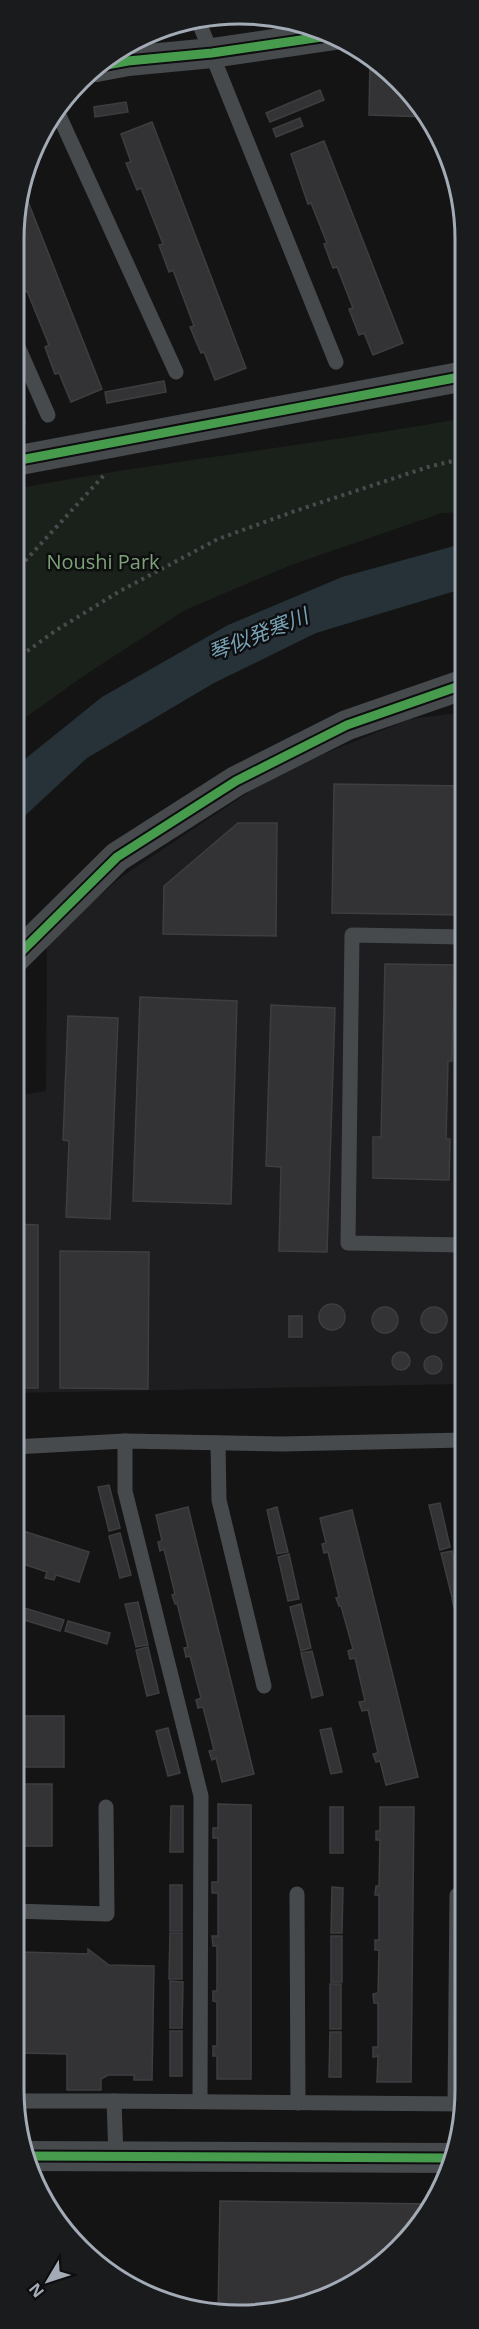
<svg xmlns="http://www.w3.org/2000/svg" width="479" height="2329" font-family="'Open Sans','Noto Sans JP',sans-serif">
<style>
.built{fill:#1e1e20}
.green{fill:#1a211a}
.water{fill:#263237}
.building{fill:#333335;stroke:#3c3e40;stroke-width:1.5}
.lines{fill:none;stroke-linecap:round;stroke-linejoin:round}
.path{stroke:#494b4e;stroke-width:4;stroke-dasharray:3 4.5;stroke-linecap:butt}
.lane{stroke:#474a4d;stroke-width:15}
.street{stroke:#474a4d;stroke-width:30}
.cycleway-casing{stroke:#0e0e10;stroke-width:13}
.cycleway{stroke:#469c4c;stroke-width:9}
.labels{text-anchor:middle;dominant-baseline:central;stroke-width:5;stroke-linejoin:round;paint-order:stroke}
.park-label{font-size:20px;fill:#7da378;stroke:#0e0e10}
.water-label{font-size:21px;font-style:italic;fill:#77a2b5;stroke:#0e0e10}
.rim{fill:none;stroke:#a3acb6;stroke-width:3}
</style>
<rect width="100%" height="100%" fill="#141414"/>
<!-- built -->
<polygon class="built" points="465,712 464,1384 14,1393 15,1096 46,1091 47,942 121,877 279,772 410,719"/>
<!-- green -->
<path class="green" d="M465 418V512L442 513 291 565 185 610 82 677 15 725V489C164 461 315 445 465 418Z"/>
<!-- water -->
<polygon class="water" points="465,543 465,588 316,633 214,683 87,758 15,825 15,767 102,697 228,625 342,577"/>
<!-- building -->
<g class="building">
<polygon points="370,61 373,61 400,80 426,117 369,115"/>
<polygon points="320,90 324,100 270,122 266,113"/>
<polygon points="126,102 128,112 95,117 94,107"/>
<polygon points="300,118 303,126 276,137 273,129"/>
<polygon points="152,122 246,368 215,380 204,352 201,353 190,327 194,326 173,270 169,272 159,245 163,244 141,188 137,190 126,163 131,162 121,134"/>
<polygon points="324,141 403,343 373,355 364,333 359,335 349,309 353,308 337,267 333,268 324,244 327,243 311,203 308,204 291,154"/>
<polygon points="23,189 102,389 71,402 59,373 55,374 45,347 49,345 27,291 23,293 15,273 15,210"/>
<polygon points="164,381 166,392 107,403 105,392"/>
<polygon points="23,412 25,423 15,424 15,413"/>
<polygon points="334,784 465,786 464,915 332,913"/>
<polygon points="238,823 277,823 276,936 163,934 164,886"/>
<polygon points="385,964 455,965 452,1061 448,1061 446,1139 450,1139 449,1180 373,1178 373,1137 381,1137"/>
<polygon points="140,997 237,1001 231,1204 133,1201"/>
<polygon points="271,1005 335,1008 327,1252 279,1251 281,1167 266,1166"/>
<polygon points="68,1016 118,1018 110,1219 66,1217 69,1141 63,1140"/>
<polygon points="14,1163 18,1176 14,1194"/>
<polygon points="14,1224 38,1225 38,1388 14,1388"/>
<polygon points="60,1251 149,1252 148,1389 60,1388"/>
<circle cx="332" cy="1317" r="13"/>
<circle cx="385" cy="1320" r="13"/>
<circle cx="434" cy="1320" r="13"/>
<rect x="289" y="1316" width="13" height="21"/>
<polygon points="464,1351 464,1369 460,1368 456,1362 457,1354"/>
<circle cx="401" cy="1361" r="9"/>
<circle cx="433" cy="1365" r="9"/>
<polygon points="109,1485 120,1528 109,1531 98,1487"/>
<polygon points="440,1503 450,1547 440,1550 429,1505"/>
<polygon points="188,1507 254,1774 222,1782 216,1758 212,1760 209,1751 214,1750 203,1707 198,1708 196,1700 201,1698 190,1656 186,1657 184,1648 188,1647 177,1603 175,1604 172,1595 175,1594 164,1549 160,1551 158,1542 162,1541 156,1515"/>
<polygon points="277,1507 288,1552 277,1554 267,1510"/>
<polygon points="352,1510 418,1777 386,1785 380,1761 376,1762 373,1754 378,1753 368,1710 362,1711 359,1702 365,1701 355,1658 350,1659 348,1651 353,1649 341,1606 339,1606 336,1598 339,1597 328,1552 324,1553 322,1544 326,1543 320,1518"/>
<polygon points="14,1528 89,1552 79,1582 56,1575 54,1580 45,1578 47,1572 14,1561"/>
<polygon points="120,1533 131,1575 120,1578 109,1536"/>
<polygon points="452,1551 462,1595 452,1597 441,1553"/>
<polygon points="289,1554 299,1599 288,1601 278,1557"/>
<polygon points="463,1596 464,1643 463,1643 452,1599"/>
<polygon points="138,1602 148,1645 136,1647 125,1604"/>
<polygon points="301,1604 311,1648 301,1651 290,1607"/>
<polygon points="21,1607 64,1620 60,1631 18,1618"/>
<polygon points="68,1621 110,1633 107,1644 65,1631"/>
<polygon points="148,1647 159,1693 147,1696 136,1650"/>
<polygon points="312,1651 323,1695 312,1698 301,1653"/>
<rect x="21" y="1716" width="43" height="51"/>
<polygon points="168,1728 180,1773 168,1776 156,1731"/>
<polygon points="331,1728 342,1772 331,1774 320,1730"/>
<polygon points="22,1784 52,1784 52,1846 23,1846"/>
<polygon points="218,1804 251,1805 251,2079 217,2079 217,2056 213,2056 213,2046 217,2046 217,2002 213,2001 213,1991 217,1991 217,1946 213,1946 212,1936 218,1936 218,1893 212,1893 212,1882 218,1882 218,1838 213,1838 213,1828 218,1828"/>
<polygon points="171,1806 183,1806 183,1852 170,1852"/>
<rect x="330" y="1807" width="13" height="46"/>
<polygon points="380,1807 414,1807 411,2082 377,2082 378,2056 373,2057 373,2047 378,2047 378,2003 374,2003 373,1994 378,1993 379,1950 375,1950 375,1940 379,1940 379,1895 375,1895 376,1886 379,1886 380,1840 376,1840 376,1831 380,1831"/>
<rect x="170" y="1885" width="12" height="46"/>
<polygon points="332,1887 343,1888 342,1933 331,1933"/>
<polygon points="170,1933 182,1933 182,1979 169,1979"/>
<rect x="331" y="1936" width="11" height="46"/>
<polygon points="88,1949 109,1965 154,1966 152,2080 134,2080 134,2075 108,2075 101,2079 101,2090 67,2090 67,2054 23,2053 24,1952 88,1954"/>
<polygon points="170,1981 183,1982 182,2028 170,2028"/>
<rect x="330" y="1984" width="11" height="45"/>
<rect x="170" y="2031" width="12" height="45"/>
<polygon points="330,2032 341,2032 341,2077 329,2077"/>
<polygon points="220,2201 431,2204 388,2260 312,2304 225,2315 218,2313"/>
</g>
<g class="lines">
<!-- path -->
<g class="path">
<polyline points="15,572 106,473"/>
<polyline points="15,660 55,631 120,591 218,539 295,511 428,467 465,458"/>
</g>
<!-- lane -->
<g class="lane">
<polyline points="198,20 336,362"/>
<polyline points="57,111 176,372"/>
<polyline points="15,340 48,415"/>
<polyline points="464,1245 348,1243 352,935 464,937"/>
<polyline points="125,1441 125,1491 201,1796 200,2101"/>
<polyline points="218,1443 219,1500 264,1686"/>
<polyline points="14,1447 125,1441 282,1444 464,1440"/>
<polyline points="297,1894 298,2103"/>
<polyline points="14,1911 107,1914 106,1807"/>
<polyline points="18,2101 114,2101"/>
<polyline points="455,2104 457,1895"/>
<polyline points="116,2157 114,2101 464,2104"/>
</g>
<!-- street -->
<g class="street">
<polyline points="96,67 128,61 212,53 335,35"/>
<polyline points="15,461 465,376"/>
<polyline points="15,958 117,857 236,781 347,725 465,684"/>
<polyline points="27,2156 452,2158"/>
</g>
<!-- cycleway casing -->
<g class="cycleway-casing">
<g id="cycleway">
<polyline points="96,67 128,61 212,53 335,35"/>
<polyline points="15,461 465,376"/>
<polyline points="15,958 117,857 236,781 347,725 465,684"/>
<polyline points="27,2156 452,2158"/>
</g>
</g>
<!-- cycleway -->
<use href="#cycleway" class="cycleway"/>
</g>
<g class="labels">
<!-- park labels -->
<g class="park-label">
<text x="103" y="561">Noushi Park</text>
</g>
<!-- water labels -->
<g class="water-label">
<text transform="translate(258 634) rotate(-22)">琴似発寒川</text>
</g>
</g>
<!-- crop -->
<path d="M0 0H479V2329H0ZM239 24H240A215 215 0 0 1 455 239V2090A215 215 0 0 1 240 2305H239A215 215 0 0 1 24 2090V239A215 215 0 0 1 239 24Z" fill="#1a1b1d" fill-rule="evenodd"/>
<path class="rim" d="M239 24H240A215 215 0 0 1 455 239V2090A215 215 0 0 1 240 2305H239A215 215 0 0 1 24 2090V239A215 215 0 0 1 239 24Z"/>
<!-- north arrow -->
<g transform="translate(48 2281) rotate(231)" stroke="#0e0e10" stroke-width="4.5" paint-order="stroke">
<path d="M0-4.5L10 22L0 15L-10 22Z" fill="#a3acb6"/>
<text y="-9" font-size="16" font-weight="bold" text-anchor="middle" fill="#a3acb6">N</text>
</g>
</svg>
